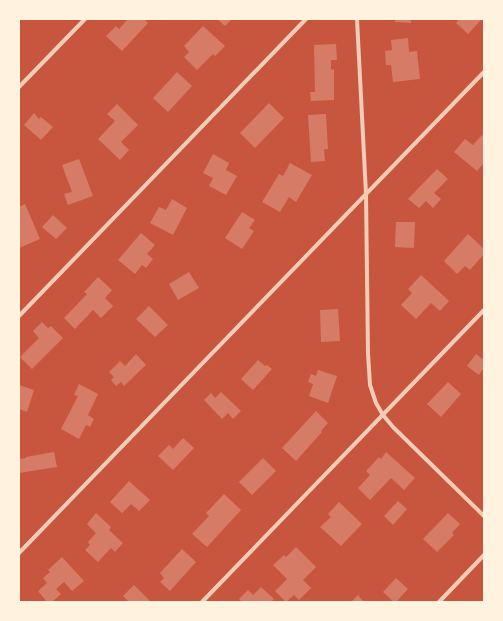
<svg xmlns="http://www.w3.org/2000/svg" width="503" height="621" font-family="Figtree,sans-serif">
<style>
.building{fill:#d67c66}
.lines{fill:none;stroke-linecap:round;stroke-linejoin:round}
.minor{stroke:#f1ccb7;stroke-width:4}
</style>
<rect width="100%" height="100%" fill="#c8553d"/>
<!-- building -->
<g class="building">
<polygon points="128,19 144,19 148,23 122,51 106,36 116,26 119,29"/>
<polygon points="217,19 232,19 225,26"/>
<polygon points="395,19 411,19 411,23 395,22"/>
<polygon points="459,19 482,19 468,34 456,23"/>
<polygon points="203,26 225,46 215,56 213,54 197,70 184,57 189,52 184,46"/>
<polygon points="408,38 409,52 417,51 420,79 393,82 391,65 386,65 385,51 392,50 391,40"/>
<polygon points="336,44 337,60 331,60 331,70 334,69 334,100 311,101 310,92 315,92 314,45"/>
<polygon points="177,72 192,86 168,112 153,98"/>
<polygon points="269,103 284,118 255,148 240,133"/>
<polygon points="117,104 138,125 121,142 129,150 120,160 98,139 115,121 107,114"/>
<polygon points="34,113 39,119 41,117 53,127 41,140 24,125"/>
<polygon points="326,114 328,149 324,149 325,161 311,162 308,115"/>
<polygon points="482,135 484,137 484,163 477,171 454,152 465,139 473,145"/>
<polygon points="213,154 229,163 226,170 237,176 226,195 209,186 213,178 203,173"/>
<polygon points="79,159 93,196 68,205 64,194 72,192 62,165"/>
<polygon points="290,163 312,175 296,202 289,197 280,212 262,202 279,174 283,176"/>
<polygon points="437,169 448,179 434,193 441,199 433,208 426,201 419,208 408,199"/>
<polygon points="172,199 187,208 173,235 150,223 159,207 166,210"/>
<polygon points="25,204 40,239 19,248 19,207"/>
<polygon points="242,212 255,220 249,228 254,231 242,249 225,238"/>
<polygon points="53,215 67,228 56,239 42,227"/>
<polygon points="396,222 415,222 414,248 395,247"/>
<polygon points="141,233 155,245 147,254 153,259 146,268 142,265 135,274 118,260"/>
<polygon points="468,234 484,249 484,254 470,270 465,266 457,274 444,261"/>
<polygon points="189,272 199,288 178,300 169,284"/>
<polygon points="421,275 449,301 440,311 431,303 416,319 401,305 412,293 408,289"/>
<polygon points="98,277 112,290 105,298 113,306 101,318 93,310 75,329 64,318 87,294 84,292"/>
<polygon points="149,306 168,325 155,337 136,319"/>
<polygon points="338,309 340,341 321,342 320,310"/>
<polygon points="42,322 48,328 51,326 63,338 32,369 20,357 39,338 33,331"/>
<polygon points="136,354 146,365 124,386 121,382 116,386 111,380 114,377 109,372 120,361 125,366"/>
<polygon points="476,354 484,360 484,371 482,370 479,375 467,366"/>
<polygon points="258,360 265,366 267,365 272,369 253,390 241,379"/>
<polygon points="318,370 337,376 328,403 309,396 313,384 308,382 311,374 316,376"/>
<polygon points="448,382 461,394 441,417 427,404"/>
<polygon points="79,384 98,394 88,415 94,419 90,427 86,425 79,439 61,429 78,396 74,395"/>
<polygon points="19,385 34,390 27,412 19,409"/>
<polygon points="221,392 241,411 233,419 228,413 222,419 204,400 211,393 215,398"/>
<polygon points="316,411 328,423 321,431 322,432 296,461 282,448"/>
<polygon points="183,438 194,448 173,470 158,456 169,445 173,449"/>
<polygon points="54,452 57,467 19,473 19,459 26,458 26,457"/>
<polygon points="386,452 415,478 404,490 391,478 370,500 358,488 370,475 366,471 379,457 381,459"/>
<polygon points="263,458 276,471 252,495 239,482"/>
<polygon points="129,481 150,500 139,511 131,504 122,513 110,502"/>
<polygon points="224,494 241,510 207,547 192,534 209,516 206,513"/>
<polygon points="398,501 407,509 393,525 384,516"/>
<polygon points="339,502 362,524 341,546 320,527 331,517 328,514"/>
<polygon points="96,513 111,527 109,530 123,543 115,552 111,548 98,562 85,550 90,545 88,542 96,533 87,524"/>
<polygon points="448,513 460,524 452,533 454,535 437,552 423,539"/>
<polygon points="296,547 316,567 303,580 311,588 299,600 294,595 286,602 275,591 287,579 273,565 284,555 286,557"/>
<polygon points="182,549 196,562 170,591 160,582 164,578 160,573"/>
<polygon points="62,557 84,581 72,591 64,582 56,589 61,594 52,602 47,602 38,591 47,583 43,578 50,572 48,570"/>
<polygon points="396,578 408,589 396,602 394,602 383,592"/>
<polygon points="134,585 151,602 129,602 123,596"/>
<polygon points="261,587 274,599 271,602 242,602 239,599 248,590 253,595"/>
<polygon points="358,595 364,602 351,602"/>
</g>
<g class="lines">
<!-- minor -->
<g class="minor">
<polyline points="357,19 366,194 368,354 370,385 376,403 383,415 393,427 484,516"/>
<polyline points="19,87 85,19"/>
<polyline points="19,316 306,19"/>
<polyline points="19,553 484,72"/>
<polyline points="202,602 484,310"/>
<polyline points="439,602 484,555"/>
</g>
</g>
<!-- border -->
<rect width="503" height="621" fill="none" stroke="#fff3e0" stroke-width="40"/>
</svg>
